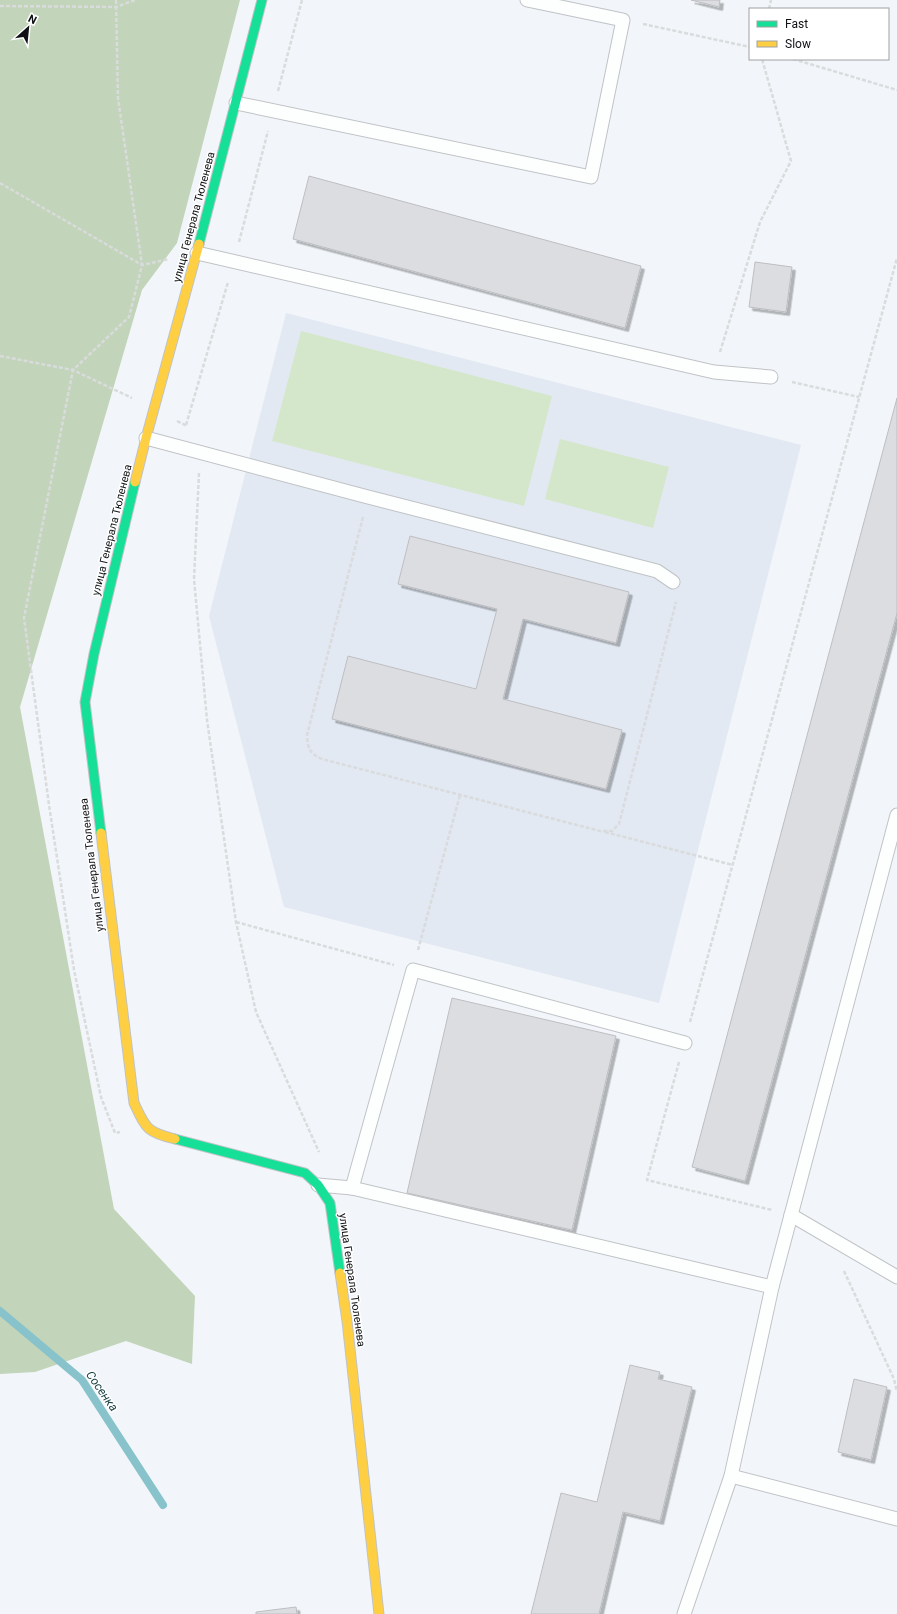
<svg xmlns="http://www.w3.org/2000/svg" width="897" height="1614" font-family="Roboto,sans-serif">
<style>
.built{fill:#e2e9f3}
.green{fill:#d4e7cb}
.forest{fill:#c2d4b9}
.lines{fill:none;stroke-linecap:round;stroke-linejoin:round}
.stream{stroke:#88c3cb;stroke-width:8}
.building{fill:#dcdde1;stroke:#bebec2;filter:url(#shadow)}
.lane-casing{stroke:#c0c3c6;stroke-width:15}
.fast-casing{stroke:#c0c3c6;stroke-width:11}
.slow-casing{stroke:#c0c3c6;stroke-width:11}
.path{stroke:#d9dbdc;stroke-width:2.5;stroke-dasharray:4 2;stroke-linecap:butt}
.lane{stroke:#fdfefe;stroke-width:13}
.fast{stroke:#16e098;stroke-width:9}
.slow{stroke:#ffcf43;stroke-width:9}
.labels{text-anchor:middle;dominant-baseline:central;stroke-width:3;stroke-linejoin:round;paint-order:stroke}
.street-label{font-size:11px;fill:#0f1114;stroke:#fff}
.water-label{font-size:12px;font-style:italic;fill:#194044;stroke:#fff}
</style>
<defs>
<filter id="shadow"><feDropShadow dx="3.5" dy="3.5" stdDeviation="0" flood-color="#0004"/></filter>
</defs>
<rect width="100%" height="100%" fill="#f2f6fa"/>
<!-- built -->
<polygon class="built" points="286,313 801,445 659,1003 284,907 209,616"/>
<!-- green -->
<g class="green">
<polygon points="301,331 552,396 524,506 272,441"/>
<polygon points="560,439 669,467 653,528 545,499"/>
</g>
<!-- forest -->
<polygon class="forest" points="0,0 240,0 177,243 142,290 20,707 114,1209 195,1296 192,1364 126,1341 35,1372 0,1374"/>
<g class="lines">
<!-- stream -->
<polyline class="stream" points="0,1311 82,1380 163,1505"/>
</g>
<!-- building -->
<g class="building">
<polygon points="691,0 720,0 719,7"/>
<polygon points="309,176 641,266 625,328 293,239"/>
<polygon points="755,262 792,267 786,312 749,307"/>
<polygon points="897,398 897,613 745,1181 692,1167"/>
<polygon points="410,536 629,592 616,643 523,619 503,699 622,730 606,789 332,719 348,656 476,689 497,609 398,584"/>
<polygon points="452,998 616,1036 572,1230 407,1193"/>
<polygon points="630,1365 660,1372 658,1379 692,1387 660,1521 623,1512 599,1614 531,1614 561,1493 597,1502"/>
<polygon points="854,1379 887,1387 871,1460 838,1452"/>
<polygon points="296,1607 297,1614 256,1614 256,1612"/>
</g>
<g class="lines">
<!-- lane casing -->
<g class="lane-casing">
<g id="lane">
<polyline points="236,103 591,177 623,20 527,0"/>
<polyline points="197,253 714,372 771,377"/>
<polyline points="146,438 368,497 657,571 673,582"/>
<polyline points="318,1185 352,1188 772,1287"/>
<polyline points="352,1188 413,970 685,1043"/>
<polyline points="791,1215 897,1277"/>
<polyline points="731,1476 897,1519"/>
<polyline points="684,1614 731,1476 772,1287 897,815"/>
</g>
</g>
<!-- fast casing -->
<g class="fast-casing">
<g id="fast">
<polyline points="199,244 262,0"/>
<polyline points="101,833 85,702 94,654 135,482"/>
<polyline points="175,1139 305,1173 318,1185 330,1203 340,1273"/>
</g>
</g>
<!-- slow casing -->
<g class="slow-casing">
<g id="slow">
<polyline points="135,482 146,438 199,244"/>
<path d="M101 833 134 1103C146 1128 146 1132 175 1139"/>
<polyline points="340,1273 347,1321 379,1614"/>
</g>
</g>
<!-- path -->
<g class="path">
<polyline points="116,0 118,98 142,265 129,317 73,370 24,618 49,805 74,970 101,1097 115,1133 120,1132"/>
<polyline points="0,6 116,7 135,0"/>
<polyline points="769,9 771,0"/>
<polyline points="643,24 750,47"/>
<polyline points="793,59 897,90"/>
<polyline points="278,91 302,0"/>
<polyline points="0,183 142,265 169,259"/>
<polyline points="239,242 268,131"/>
<polyline points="720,352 760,222 791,161 762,59"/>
<polyline points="0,356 73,370 132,398"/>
<polyline points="792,382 859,397"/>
<polyline points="177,421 187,426"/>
<polyline points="186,425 228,282"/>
<polyline points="199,473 194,579 207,720 236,922 256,1012 319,1152"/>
<path d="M363 517 307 735C308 749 309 753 322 759L600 831H612L619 824 676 602"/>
<polyline points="605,832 733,865"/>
<polyline points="236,922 394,965"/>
<polyline points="418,950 460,795"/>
<polyline points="690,1022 897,258"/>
<polyline points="679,1062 647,1180 772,1210"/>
<polyline points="844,1271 894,1379 897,1392"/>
</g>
<!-- lane -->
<use href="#lane" class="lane"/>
<!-- fast -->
<use href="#fast" class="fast"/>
<!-- slow -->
<use href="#slow" class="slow"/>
</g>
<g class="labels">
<!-- street labels -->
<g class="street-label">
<text transform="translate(194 217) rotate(-75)">улица Генерала Тюленева</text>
<text transform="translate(112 530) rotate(-76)">улица Генерала Тюленева</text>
<text transform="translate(92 865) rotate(-97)">улица Генерала Тюленева</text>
<text transform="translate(352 1280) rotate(82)">улица Генерала Тюленева</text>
</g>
<!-- water labels -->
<g class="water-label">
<text transform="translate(102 1391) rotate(55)">Сосенка</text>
</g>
</g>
<!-- legend -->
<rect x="749" y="8" width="140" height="52" fill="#ffffff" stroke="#9fa0a1"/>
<rect x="757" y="21" width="20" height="6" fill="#16e098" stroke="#9fa0a1"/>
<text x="785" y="28" font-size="12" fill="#0f1114">Fast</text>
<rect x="757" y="41" width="20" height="6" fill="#ffcf43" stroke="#9fa0a1"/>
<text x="785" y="48" font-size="12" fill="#0f1114">Slow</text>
<!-- north arrow -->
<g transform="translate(28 28) rotate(27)" stroke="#ffffff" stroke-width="3" paint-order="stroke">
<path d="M0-3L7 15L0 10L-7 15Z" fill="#0f1114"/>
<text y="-6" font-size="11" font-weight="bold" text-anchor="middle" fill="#0f1114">N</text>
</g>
</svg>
